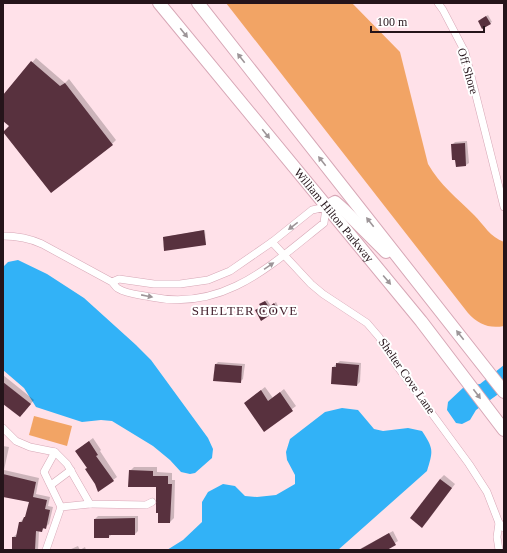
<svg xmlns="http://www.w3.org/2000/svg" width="507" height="553" font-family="Georgia,serif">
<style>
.green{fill:#f2a465}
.water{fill:#32b2f7}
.shadow{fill:#0003}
.building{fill:#58313e}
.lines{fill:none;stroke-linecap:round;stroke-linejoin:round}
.street-casing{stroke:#d7a7b6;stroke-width:8}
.highway-casing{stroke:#d7a7b6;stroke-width:14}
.street{stroke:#fff;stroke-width:7}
.highway{stroke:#fff;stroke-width:12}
.oneway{fill:#9d9598}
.labels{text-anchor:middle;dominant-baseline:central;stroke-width:4;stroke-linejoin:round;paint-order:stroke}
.street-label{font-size:12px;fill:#25141a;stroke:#fff}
.neighbourhood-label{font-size:13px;letter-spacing:1px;fill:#431f2c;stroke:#fff}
</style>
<rect width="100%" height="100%" fill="#ffe1e9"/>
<!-- green -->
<g class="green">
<path d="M226 3H352L400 52 428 164C440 185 457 198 474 215 484 225 490 237 504 242V326C489 329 478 324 468 313Z"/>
<polygon points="34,416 72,426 67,446 29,435"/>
</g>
<!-- water -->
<g class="water">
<polygon points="18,260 47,274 84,298 136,345 151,360 208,438 213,449 212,458 195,473 190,474 181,472 170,460 153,446 112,421 101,420 82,422 36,407 24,388 3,370 3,267 8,262"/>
<polygon points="504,365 504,390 476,410 470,420 462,424 456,423 447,410 448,402 465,386 480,384"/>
<path d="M342 408 358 410 374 429 383 431 408 428 422 431C434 449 433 451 427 471L338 550H167L183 540 202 522V502L208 492 223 484 235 486 245 496 257 497 276 495 295 484V475L287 460 286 452 290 439 325 412Z"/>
</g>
<!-- shadow -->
<g class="shadow">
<polygon points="488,15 492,22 490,23 481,19"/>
<polygon points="36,58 65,83 69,79 116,140 112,144 10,126 3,119 3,96"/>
<polygon points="467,141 469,163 466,165 456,159 452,145 455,142"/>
<polygon points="205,230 206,244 164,237"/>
<polygon points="267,300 271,306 276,302 279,308 261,319 258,309 261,307 262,303"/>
<polygon points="340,361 361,363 360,382 357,385 333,367"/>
<polygon points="218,362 245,364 243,379 240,382 216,364"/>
<polygon points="3,375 34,400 24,412 3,402"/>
<polygon points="265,387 273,398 284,389 296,406 264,430 245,403"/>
<polygon points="93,438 101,450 100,451 117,477 113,480 76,451"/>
<polygon points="3,446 9,447 4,470 39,478 36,494 50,497 48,506 53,507 49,524 41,531 39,531 38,550 13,550 13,537 17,534 20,522 27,515 30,502 3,496"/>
<polygon points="134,467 157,467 157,472 172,473 172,480 175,480 174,518 170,522 157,486 130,471"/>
<polygon points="444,475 455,484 426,523 440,479"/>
<polygon points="98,516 138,516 138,531 135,534 112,534 109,537 95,537 95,519"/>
<polygon points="393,531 398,541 384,550 358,550"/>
<polygon points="78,546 80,550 85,547 86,550 69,550"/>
</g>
<!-- building -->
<g class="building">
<polygon points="486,16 491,24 482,29 478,21"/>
<polygon points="31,61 60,86 65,83 113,145 51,193 3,132 9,126 3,121 3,95"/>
<polygon points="465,143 466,166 456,167 455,160 452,160 451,144"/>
<polygon points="204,230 206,245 164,251 163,237"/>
<polygon points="265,301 269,307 274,303 278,310 261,321 255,310 261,307 259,304"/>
<polygon points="336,363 359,365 357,386 331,384 332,367 336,367"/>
<polygon points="215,364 242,366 241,383 213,381"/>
<polygon points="3,382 31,404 20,417 3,404"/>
<polygon points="261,390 268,401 280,392 293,411 264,432 244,403"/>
<polygon points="89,441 98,455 96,456 114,481 98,492 95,484 85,469 87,468 75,451"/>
<polygon points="129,470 153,471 153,476 168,476 168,484 172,484 170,523 158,523 158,513 156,513 156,487 128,487"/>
<polygon points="3,474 36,482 33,497 47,500 45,509 50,510 46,529 43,528 42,532 36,531 35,550 12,550 12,537 16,537 19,522 22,522 24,517 25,517 29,502 3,497"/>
<polygon points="440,479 452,488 422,528 410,518"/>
<polygon points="135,518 135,535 109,535 109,538 94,538 94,519"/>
<polygon points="389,533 396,545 387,550 359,550"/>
</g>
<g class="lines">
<!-- street casing -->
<g class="street-casing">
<g id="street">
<polyline points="438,3 443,10 465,52 504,207"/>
<path d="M3 236C17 236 29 238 42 244L112 282C114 284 116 288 119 289 126 294 142 295 151 297 224 312 271 265 324 223L326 207 312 210 272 242 230 271 208 280 180 284H154L119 279 112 282"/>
<polyline points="272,242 311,284 323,294 367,323 379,337 397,366 469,464 487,492 499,523 504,528"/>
<polyline points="3,428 16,441 30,447 55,452 67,464 90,504 146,505 152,502"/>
<polyline points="55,452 44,472 61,507"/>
<polyline points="51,485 71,470"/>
<polyline points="499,523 497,537 499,550"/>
<polyline points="46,550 61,507 90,504"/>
</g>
</g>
<!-- highway casing -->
<g class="highway-casing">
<g id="highway">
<path id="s1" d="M159 3 421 321 504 430"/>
<polyline points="198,3 504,392"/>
<polyline points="326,207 335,202 344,210 386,252"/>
</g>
</g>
<!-- street -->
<use href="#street" class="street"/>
<!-- highway -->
<use href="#highway" class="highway"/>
</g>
<!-- one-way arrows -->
<defs><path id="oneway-solid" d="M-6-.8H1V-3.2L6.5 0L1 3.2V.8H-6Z"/></defs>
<g class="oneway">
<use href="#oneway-solid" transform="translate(184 33) rotate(51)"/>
<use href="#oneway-solid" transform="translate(241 58) rotate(-128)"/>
<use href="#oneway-solid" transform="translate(266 134) rotate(51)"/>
<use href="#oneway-solid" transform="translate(322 161) rotate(-128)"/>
<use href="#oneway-solid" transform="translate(370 222) rotate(-128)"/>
<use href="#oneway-solid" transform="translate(293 226) rotate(142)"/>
<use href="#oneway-solid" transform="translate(269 266) rotate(-34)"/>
<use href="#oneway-solid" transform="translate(387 280) rotate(50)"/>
<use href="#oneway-solid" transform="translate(147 296) rotate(11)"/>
<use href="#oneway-solid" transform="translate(460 335) rotate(-128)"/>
<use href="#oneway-solid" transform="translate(477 394) rotate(53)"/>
</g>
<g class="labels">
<!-- street labels -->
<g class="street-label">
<text transform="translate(468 71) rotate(74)">Off Shore</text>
<text stroke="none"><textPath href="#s1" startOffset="275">William Hilton Parkway</textPath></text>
<text transform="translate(407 376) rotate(55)">Shelter Cove Lane</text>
</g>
<!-- neighbourhood labels -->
<g class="neighbourhood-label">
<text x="245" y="310">SHELTER COVE</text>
</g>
</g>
<!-- border -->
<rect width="507" height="553" fill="none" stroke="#25141a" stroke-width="8"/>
<!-- scale -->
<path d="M371 26v6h113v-6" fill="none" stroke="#25141a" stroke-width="2"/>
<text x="377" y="26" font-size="12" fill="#25141a" stroke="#ffffff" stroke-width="3" paint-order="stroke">100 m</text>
</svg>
